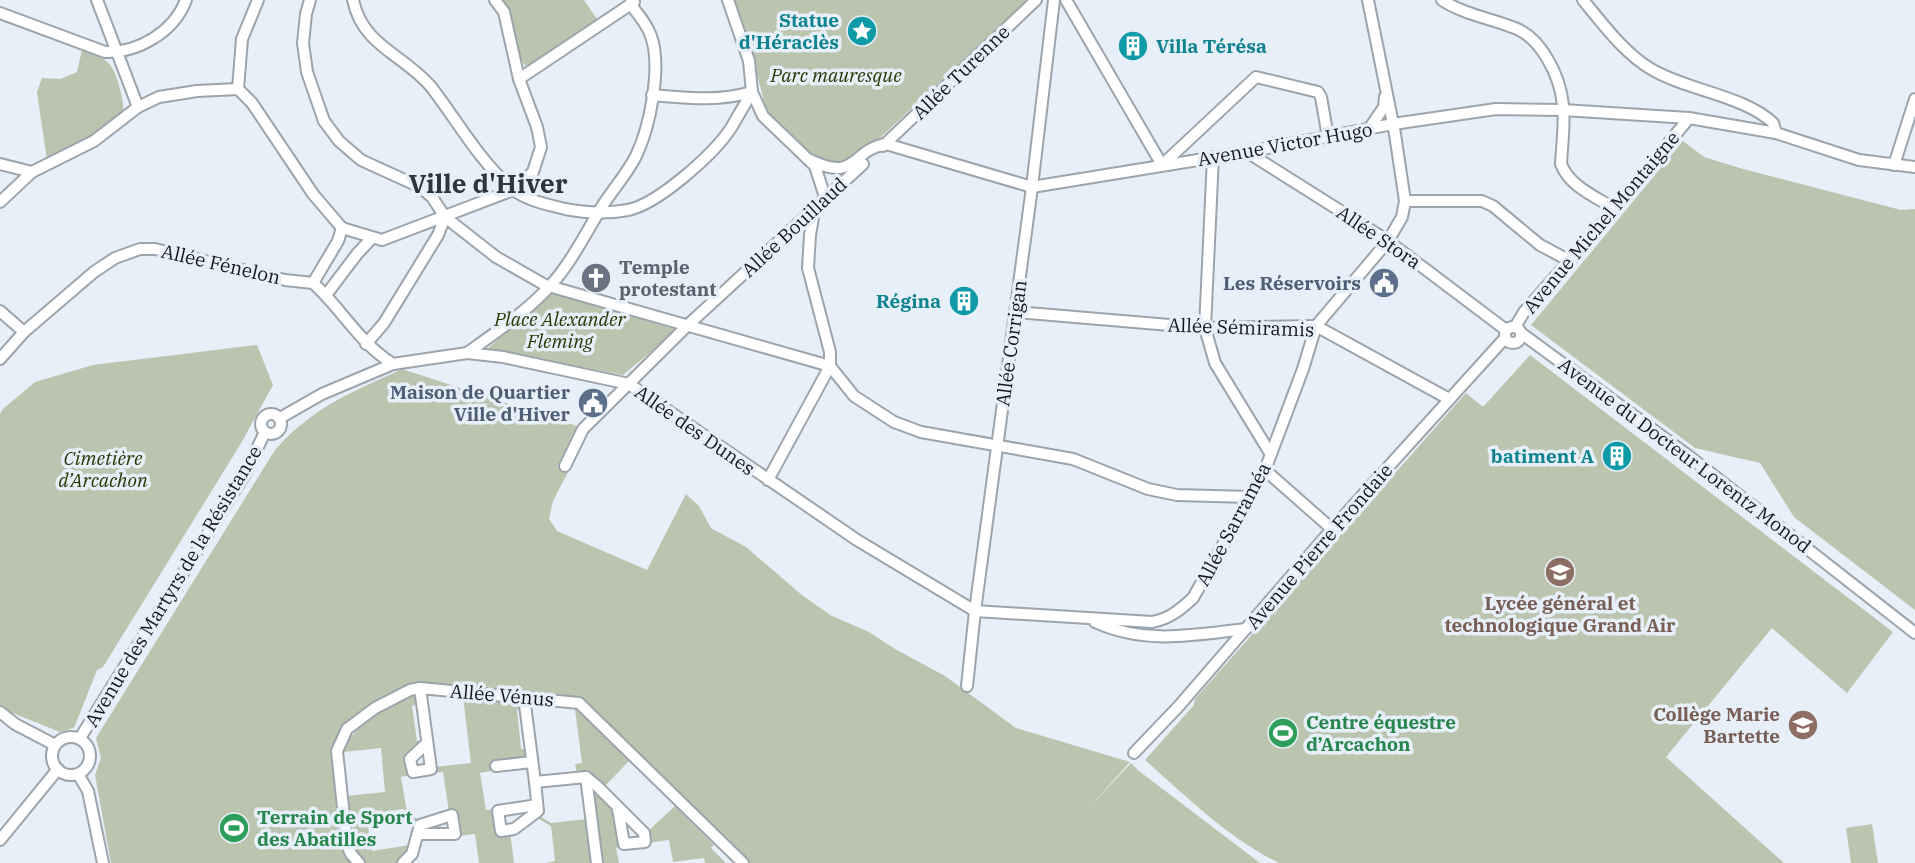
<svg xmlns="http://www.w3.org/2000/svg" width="1915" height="863" font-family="'IBM Plex Serif',serif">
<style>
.green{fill:#bac4ae}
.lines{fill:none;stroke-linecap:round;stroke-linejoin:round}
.minor-casing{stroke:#9ca4ac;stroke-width:14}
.minor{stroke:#fff;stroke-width:10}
.labels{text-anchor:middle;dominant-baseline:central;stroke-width:7;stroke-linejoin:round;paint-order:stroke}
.culture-label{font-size:19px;font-weight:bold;fill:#0d838f;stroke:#e7eff8;text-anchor:end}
.street-label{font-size:19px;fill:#15181b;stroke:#e7eff8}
.park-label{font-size:19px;font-style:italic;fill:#263803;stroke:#e7eff8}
.worship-label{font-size:19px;font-weight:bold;fill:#5b616d;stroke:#e7eff8;text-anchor:start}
.service-label{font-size:19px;font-weight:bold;fill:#4e5e75;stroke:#e7eff8;text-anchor:end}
.education-label{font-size:19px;font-weight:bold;fill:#785e54;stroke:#e7eff8}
.leisure-label{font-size:19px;font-weight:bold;fill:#27864d;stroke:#e7eff8;text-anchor:start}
.district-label{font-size:26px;font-weight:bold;fill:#2d343b;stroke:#e7eff8}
</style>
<rect width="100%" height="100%" fill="#e7eff8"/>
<!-- green -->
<g class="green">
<path d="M502 0H584L597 19 535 62 526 66C509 49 515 20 502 0Z"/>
<polygon points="732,0 1028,0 868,149 849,162 833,164 811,155 772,118 765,105 749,43"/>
<path d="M82 50C91 54 105 57 111 66 117 74 125 104 123 113L83 141 47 160 37 92 42 78 60 79 77 72Z"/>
<polygon points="1683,141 1704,157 1743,169 1901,210 1915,209 1915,610 1794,517 1760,463 1695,448 1531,325"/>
<polygon points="551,293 677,330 623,375 487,349"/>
<polygon points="257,345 273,385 240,445 103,667 97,670 74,728 60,732 0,708 0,414 3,409 35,382 93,365"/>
<path d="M1530 355 1893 632 1847 693 1772 628 1666 757 1784 863H1279C1228 838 1187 797 1145 760L1194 705 1195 699 1466 393 1483 407Z"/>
<path d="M402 369 577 426 557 467 568 472 553 501 549 519 557 531 647 570 686 494 699 506 711 528 746 547 803 596 832 616 869 632 895 649 945 676 1016 728 1130 762 1088 809 1131 763 1139 771 1260 863H749L618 733 580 698 423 683C387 689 344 715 332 751L353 863H111L95 775 101 758 96 738 275 450C314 406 351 393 402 369Z"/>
<path d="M413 695 417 698 418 704 412 706 417 741 422 740 423 744 407 757 411 775 401 777 406 807 418 821 416 823 403 809 366 815 372 851 410 845 409 850 398 863H366L355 851 352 845 347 796 385 792 381 748 343 752V750C357 721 385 708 413 695Z"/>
<polygon points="463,697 521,704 522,709 517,710 521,749 526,749 526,756 496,770 480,773 486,810 495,809 499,833 510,832 514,863 479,863 475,834 458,836 449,812 443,772 434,773 434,767 471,763"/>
<polygon points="575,709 630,760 604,787 592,775 577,773 575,764 582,763"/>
<polygon points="592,788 614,811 621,847 616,848 619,863 601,863"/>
<polygon points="675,806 714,845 711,848 726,863 705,863 704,858 673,862 669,840 648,843 647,832"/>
<polygon points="536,814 551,823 588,819 592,863 546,863 555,861 551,826 534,816"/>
<polygon points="1872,824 1878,863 1851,863 1846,828"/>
</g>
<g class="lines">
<!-- minor casing -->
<g class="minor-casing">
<g id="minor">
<polyline points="97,0 138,107"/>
<polyline points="310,0 306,14 303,43 307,72 324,121 339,141 361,160 420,187 432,197 445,217 496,257 545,285 830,366"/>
<path d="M353 0C363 47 404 54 432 88 458 122 479 160 511 188 527 201 546 204 565 209 586 213 607 214 628 210 658 204 714 154 731 128 738 116 745 104 752 92"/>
<polyline points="728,0 749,61 752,92 763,116 815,166 825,197"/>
<polyline points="1066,0 1162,165 1256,77 1318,92 1321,97 1328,137"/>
<path d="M1442 0C1463 14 1489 18 1512 27 1541 36 1560 76 1563 105 1565 124 1562 145 1561 164 1569 186 1596 197 1615 209"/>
<path d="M1583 0C1603 24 1624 53 1651 69 1686 90 1745 96 1773 123L1776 133 1859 160 1915 167"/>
<path d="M0 13 105 52C138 53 174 32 186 0"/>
<polyline points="519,79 634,2"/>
<polyline points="238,89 252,103 313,194 342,228"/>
<polyline points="238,89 242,39 258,0"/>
<path d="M652 95C688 98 716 102 752 92"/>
<polyline points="1369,129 1384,107 1385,97"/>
<polyline points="883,146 1036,0"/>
<polyline points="1247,152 1388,241 1506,330"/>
<polyline points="1213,157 1205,328 1215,363 1270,453"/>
<path d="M808 159C858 184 850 150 886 144L1032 187 1247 152 1393 124 1496 109 1563 110 1689 118 1776 133"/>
<polyline points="0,164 32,172"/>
<polyline points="1894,165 1915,99"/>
<polyline points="1405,201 1482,201 1493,206 1540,245 1570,261"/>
<polyline points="0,202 32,172 94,141 138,107 159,97 197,91 238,89"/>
<polyline points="815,206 810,235 808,268 830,352 830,366 854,396 894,422 921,432 1073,459 1148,489 1177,495 1250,497"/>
<polyline points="342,228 382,240 513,190 533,172 541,147 537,127 519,79 504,12 495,0"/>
<path d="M313 283C342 309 359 343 393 364"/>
<polyline points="313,283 338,241 342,228"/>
<polyline points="326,295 357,254 372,238"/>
<polyline points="0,311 24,332"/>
<polyline points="1016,312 1205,328 1316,326 1449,399"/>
<circle cx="1513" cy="335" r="8"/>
<polyline points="1515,327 1524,312 1615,209 1689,118"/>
<polyline points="1521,333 1690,457 1915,633"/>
<polyline points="366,344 384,323 438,235 445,217"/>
<path d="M467 353C495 333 526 312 550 286 572 262 586 232 603 205 613 189 627 174 636 156 650 127 662 67 651 36 647 24 638 14 630 4"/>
<polyline points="0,359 24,332 94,272 115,258 140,249 155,249 285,280 313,283"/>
<circle cx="271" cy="424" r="10"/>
<path d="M280 418 322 394 393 364 467 353 503 357 629 384 857 540 975 611 1152 622C1169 619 1180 610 1193 598L1265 470 1303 369 1316 326 1388 241 1402 217 1405 201 1395 134 1368 0"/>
<polyline points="565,466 583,429 689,324 863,164"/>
<polyline points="1265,470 1332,529"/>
<polyline points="768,480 830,366"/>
<path d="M1095 622C1145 645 1193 635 1246 629"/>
<polyline points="967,686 975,611 1032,187 1054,0"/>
<polyline points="420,688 431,769 413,772 410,759 427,743"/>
<polyline points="524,697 535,782 586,777 597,863"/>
<polyline points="0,712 15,724 55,745"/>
<circle cx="71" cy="756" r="19"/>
<polyline points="80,738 245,474 265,432"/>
<polyline points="1134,753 1178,707 1332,529 1505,338"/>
<polyline points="496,766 532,762"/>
<polyline points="78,774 88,791 103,863"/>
<polyline points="586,777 597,786 644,833 645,842 624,844 618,809"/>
<polyline points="535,782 538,811 514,829 501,831 498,811 537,805"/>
<polyline points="0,840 58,769"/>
<polyline points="359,863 351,854 347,845 337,751 347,729 375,708 410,690 420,688 579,703 743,863"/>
<polyline points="403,863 412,854 420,825 452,815 455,834 418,834"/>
</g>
</g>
<!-- minor -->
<use href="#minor" class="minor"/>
</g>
<!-- icons -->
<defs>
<g id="sight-disc" transform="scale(1.575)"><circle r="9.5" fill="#0f9aa8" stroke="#e7eff8"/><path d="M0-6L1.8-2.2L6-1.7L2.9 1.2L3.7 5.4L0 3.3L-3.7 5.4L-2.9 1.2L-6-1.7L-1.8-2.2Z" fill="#fff"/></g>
<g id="building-disc" transform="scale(1.575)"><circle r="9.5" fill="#0f9aa8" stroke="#e7eff8"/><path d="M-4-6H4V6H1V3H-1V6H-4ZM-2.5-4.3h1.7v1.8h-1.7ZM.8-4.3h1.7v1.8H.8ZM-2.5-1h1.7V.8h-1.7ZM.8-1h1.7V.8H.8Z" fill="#fff"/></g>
<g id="church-disc" transform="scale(1.575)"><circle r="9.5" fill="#6b7280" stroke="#e7eff8"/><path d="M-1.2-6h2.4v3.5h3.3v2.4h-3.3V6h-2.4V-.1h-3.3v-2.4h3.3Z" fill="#fff"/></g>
<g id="civic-disc" transform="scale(1.575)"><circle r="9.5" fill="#5c6f8a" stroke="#e7eff8"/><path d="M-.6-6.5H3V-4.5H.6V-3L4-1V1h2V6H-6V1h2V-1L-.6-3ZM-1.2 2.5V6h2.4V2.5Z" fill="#fff"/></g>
<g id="school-disc" transform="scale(1.575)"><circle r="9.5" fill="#8d6e63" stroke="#e7eff8"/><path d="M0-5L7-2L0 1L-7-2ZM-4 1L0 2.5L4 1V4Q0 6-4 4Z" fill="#fff"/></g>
<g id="stadium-disc" transform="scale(1.575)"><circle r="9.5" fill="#2e9e5b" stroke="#e7eff8"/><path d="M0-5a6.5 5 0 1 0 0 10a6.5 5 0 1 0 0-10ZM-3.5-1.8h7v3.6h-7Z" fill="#fff"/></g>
</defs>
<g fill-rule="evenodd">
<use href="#sight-disc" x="862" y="31"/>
<use href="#building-disc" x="1133" y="46"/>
<use href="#church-disc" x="596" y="278"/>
<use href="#civic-disc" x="1384" y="283"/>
<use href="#building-disc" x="964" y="301"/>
<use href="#civic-disc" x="593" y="403"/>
<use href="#building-disc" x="1617" y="456"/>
<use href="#school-disc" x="1560" y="572"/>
<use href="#school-disc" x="1803" y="725"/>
<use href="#stadium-disc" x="1283" y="733"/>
<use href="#stadium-disc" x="234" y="828"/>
</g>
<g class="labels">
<!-- culture labels -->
<g class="culture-label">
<text x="839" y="20">Statue<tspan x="839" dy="22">d'Héraclès</tspan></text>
<text x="1156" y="46" text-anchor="start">Villa Térésa</text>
<text x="941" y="301">Régina</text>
<text x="1594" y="456">batiment A</text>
</g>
<!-- street labels -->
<g class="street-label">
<text transform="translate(961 72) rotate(-44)">Allée Turenne</text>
<text transform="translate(1285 144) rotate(-10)">Avenue Victor Hugo</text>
<text transform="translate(1601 222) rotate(-50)">Avenue Michel Montaigne</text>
<text transform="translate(794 227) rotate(-43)">Allée Bouillaud</text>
<text transform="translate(1379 237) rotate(34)">Allée Stora</text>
<text transform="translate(221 264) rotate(13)">Allée Fénelon</text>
<text transform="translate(1241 327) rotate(2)">Allée Sémiramis</text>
<text transform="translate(1011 343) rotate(-82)">Allée Corrigan</text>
<text transform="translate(695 430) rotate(35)">Allée des Dunes</text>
<text transform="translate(1685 455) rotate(37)">Avenue du Docteur Lorentz Monod</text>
<text transform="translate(1233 524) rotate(-62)">Allée Sarraméa</text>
<text transform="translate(1319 546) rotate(-49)">Avenue Pierre Frondaie</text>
<text transform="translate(173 586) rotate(-59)">Avenue des Martyrs de la Résistance</text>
<text transform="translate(502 695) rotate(5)">Allée Vénus</text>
</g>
<!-- park labels -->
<g class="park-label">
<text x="836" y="75">Parc mauresque</text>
<text x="560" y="319">Place Alexander<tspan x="560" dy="22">Fleming</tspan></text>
<text x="103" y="458">Cimetière<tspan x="103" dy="22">d’Arcachon</tspan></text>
</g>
<!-- worship labels -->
<g class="worship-label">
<text x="619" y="267">Temple<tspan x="619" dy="22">protestant</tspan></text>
</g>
<!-- service labels -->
<g class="service-label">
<text x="1361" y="283">Les Réservoirs</text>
<text x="570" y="392">Maison de Quartier<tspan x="570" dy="22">Ville d'Hiver</tspan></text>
</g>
<!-- education labels -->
<g class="education-label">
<text x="1560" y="603">Lycée général et<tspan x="1560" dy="22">technologique Grand Air</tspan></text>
<text x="1780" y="714" text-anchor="end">Collège Marie<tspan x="1780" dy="22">Bartette</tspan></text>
</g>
<!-- leisure labels -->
<g class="leisure-label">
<text x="1306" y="722">Centre équestre<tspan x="1306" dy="22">d’Arcachon</tspan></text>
<text x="257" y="817">Terrain de Sport<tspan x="257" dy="22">des Abatilles</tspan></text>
</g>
<!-- district labels -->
<g class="district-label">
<text x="488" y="183">Ville d'Hiver</text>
</g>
</g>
</svg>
